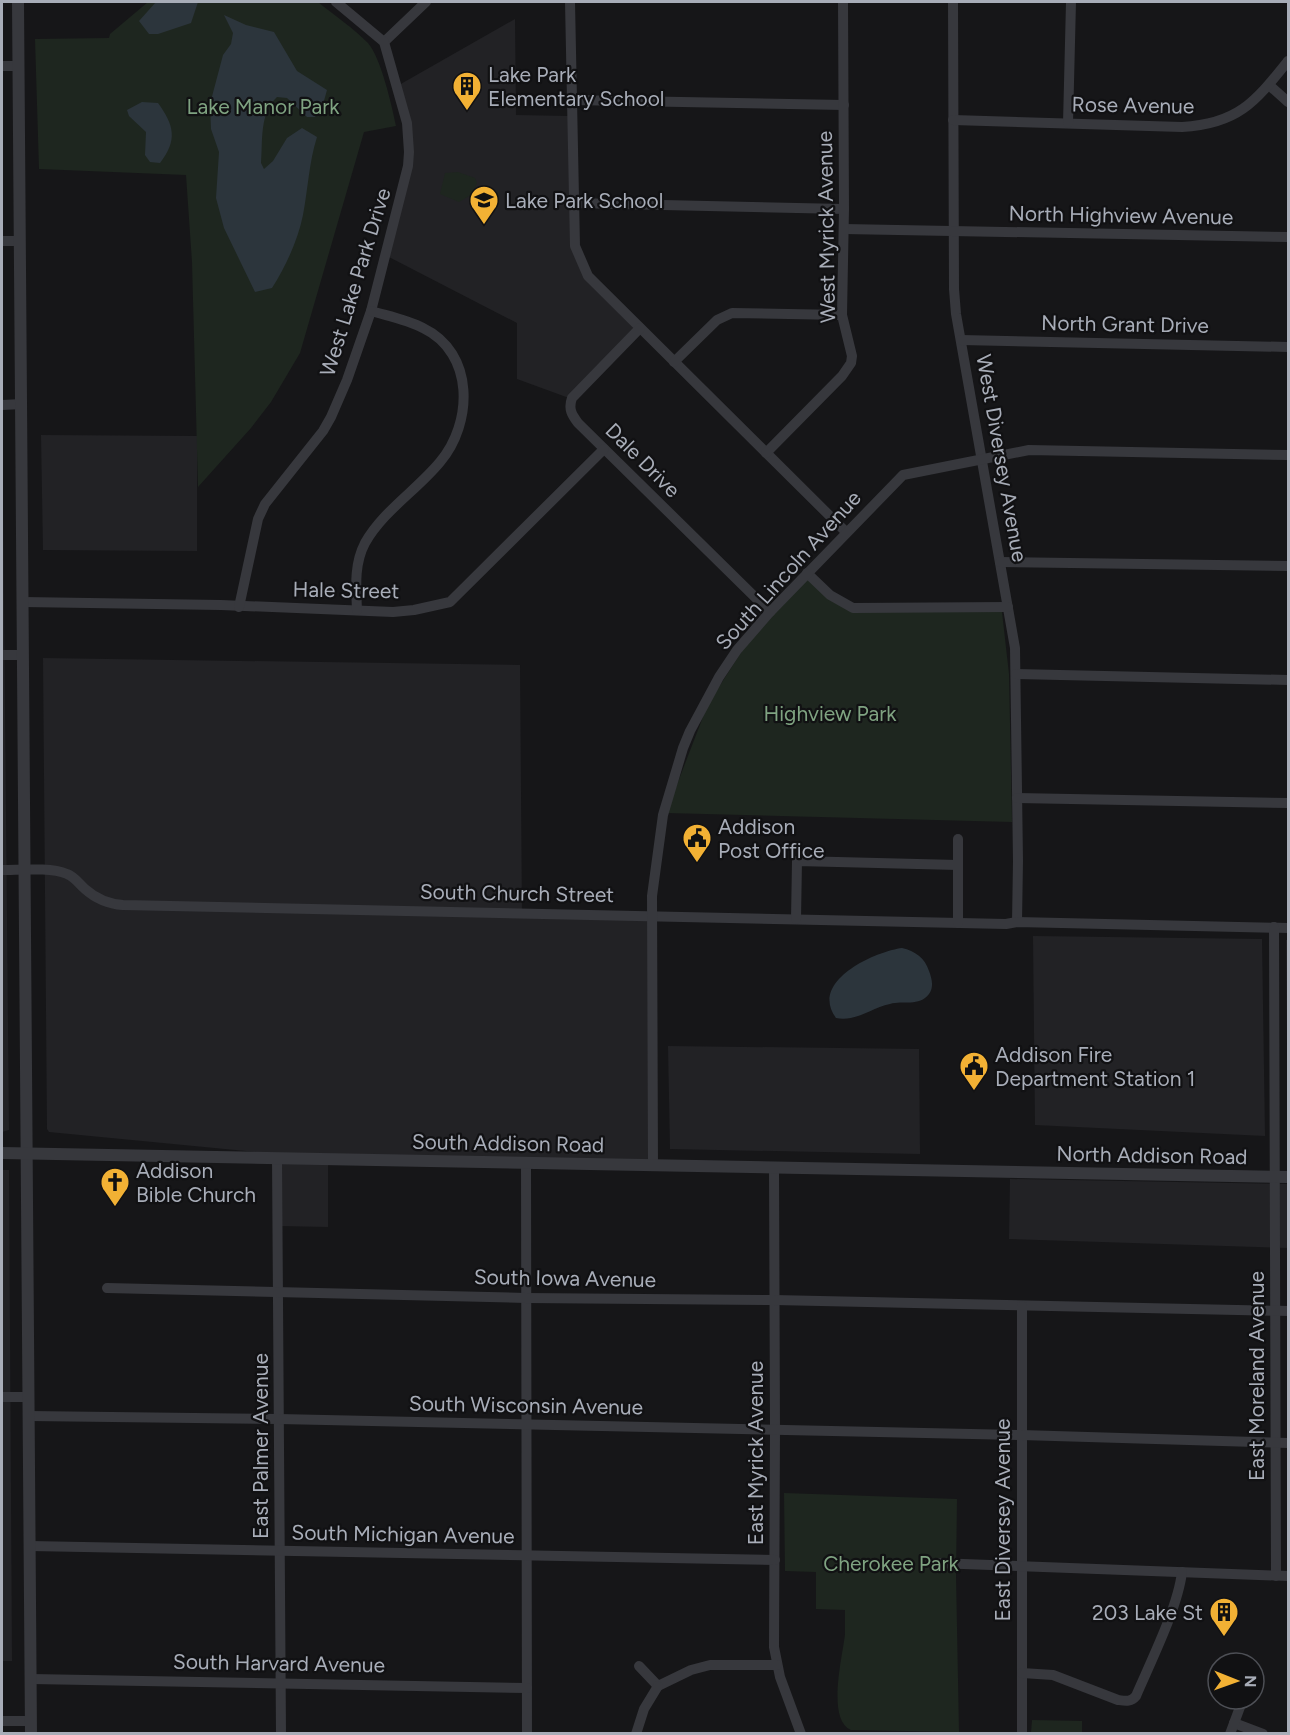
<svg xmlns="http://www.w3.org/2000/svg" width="1290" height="1735" font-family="Figtree,sans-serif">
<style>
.built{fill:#222225}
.green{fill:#1e261f}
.water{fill:#2c353c}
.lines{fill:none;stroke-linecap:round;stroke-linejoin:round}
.minor{stroke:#37383d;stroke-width:10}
.tertiary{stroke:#37383d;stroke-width:12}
.labels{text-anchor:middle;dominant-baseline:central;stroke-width:4.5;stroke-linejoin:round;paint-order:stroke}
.poi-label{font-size:21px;fill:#a8adb8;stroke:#111113;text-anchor:start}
.street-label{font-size:21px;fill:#a8adb8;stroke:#111113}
.park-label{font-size:21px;fill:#7fa381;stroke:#111113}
</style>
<rect width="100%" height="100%" fill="#161618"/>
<!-- built -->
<g class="built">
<polygon points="515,19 516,115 569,116 570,206 586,277 636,328 569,398 517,379 517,323 387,256 410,171 399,85"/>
<polygon points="41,435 197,436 197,551 43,550"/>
<polygon points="2,498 3,498 9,1130 2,1132"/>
<polygon points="43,658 520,665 522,916 648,919 649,1161 277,1154 49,1132 47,1129"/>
<polygon points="1033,936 1262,939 1265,1136 1035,1125"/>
<polygon points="1286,940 1288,940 1288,1151 1288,1150"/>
<polygon points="668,1046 919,1049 920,1154 670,1149"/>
<polygon points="279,1161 328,1163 328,1227 279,1226"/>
<polygon points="2,1170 9,1170 12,1661 2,1661"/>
<polygon points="1010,1179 1288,1184 1288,1248 1009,1239"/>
</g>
<!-- green -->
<g class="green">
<path d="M148 2H318C334 15 353 28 368 43 381 58 392 106 396 126L364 132 300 353 271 402 251 428 198 487 192 262 186 175 39 169 35 39 109 38 110 34Z"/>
<polygon points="458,172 475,178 477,183 471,195 459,202 440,194 445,173"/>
<polygon points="807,578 866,612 1002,612 1009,674 1012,822 666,813 708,704 744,648"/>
<path d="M784 1493 957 1499 956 1575 959 1732 851 1730C826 1719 843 1655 845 1634 845 1626 845 1618 845 1610L816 1609V1572L785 1571Z"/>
<polygon points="1032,1720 1082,1721 1082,1733 1031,1733"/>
</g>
<!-- water -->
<g class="water">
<polygon points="156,2 198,2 191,23 158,34 149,34 139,21"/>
<path d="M224 15 246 25 274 32 297 71 327 90 322 108 315 117H307L287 98 277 97C259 114 263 141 261 163L264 169 273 161 287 138 302 128 317 137C309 162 308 189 303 215 298 240 286 266 272 288L255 292 224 228 216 198 219 152 211 129 210 104 223 55 231 44 233 33Z"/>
<path d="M142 102 158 103C174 125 178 140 160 163L150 162 145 155 146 132 129 116 127 110Z"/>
<path d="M902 948C915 951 925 958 929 971 932 979 934 987 929 994 919 1007 903 1000 890 1004 871 1008 856 1022 836 1018 809 982 873 952 902 948Z"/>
</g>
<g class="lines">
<!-- minor -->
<g class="minor">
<polyline points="570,2 575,246 588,276 846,532"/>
<polyline points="953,2 954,289 956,314 1015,648 1018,861 1017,922"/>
<polyline points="384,42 426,2"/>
<polyline points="2,66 18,66"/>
<polyline points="1269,85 1288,102"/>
<polyline points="572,100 844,105"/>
<path d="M953 120 1182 127C1238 124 1255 102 1288 61"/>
<polyline points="1068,123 1071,2"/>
<polyline points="573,203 844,209"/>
<polyline points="844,229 1288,237"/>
<polyline points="2,241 20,241"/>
<path d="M640 328 572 398C568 409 572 415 578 423L770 612"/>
<polyline points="961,340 1288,347"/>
<polyline points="674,362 717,320 732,313 842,315"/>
<polyline points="2,405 22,404"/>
<polyline points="766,453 842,376 851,363 852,356 842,315 844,209 843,2"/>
<polyline points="1000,562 1288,566"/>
<polyline points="807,573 830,595 853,608 1008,607"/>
<polyline points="23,602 221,605 393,612 414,610 450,602 604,449"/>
<polyline points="239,607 258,519 265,504 323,431 331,417 347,380 371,311 408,166 409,152 407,123 384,42 336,2"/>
<path d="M357 610C356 587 354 564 365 543 383 511 417 490 440 462 473 423 475 353 423 328 408 320 388 316 371 311"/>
<polyline points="2,655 23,655"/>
<polyline points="1016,674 1288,680"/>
<polyline points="1017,798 1288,803"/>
<path d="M2 870C20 870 50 867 67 874 75 877 78 883 85 889 95 898 109 904 123 905L1006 924 1017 922 1288 928"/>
<polyline points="796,919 797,861 958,865"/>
<polyline points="958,923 958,839"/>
<polyline points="1274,927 1276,1576"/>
<polyline points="277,1158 281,1734"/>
<polyline points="526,1163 527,1734"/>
<polyline points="653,1165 652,896 663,815 683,748 690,731 719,677 737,650 770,612 903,475 1029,450 1288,455"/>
<polyline points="774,1167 775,1430 774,1647 780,1677 801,1734"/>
<polyline points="107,1288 526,1298 774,1300 1288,1311"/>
<polyline points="1022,1306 1022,1734"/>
<polyline points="2,1397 29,1397"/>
<polyline points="29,1416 279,1419 1021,1435 1288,1443"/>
<polyline points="30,1546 775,1560"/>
<polyline points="936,1563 1288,1576"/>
<polyline points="639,1666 658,1686 691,1670 710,1665 777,1665"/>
<path d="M1022 1673 1053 1675 1118 1700C1126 1701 1131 1702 1136 1696 1151 1661 1178 1607 1182 1572"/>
<polyline points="31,1679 527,1688"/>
<polyline points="2,1721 31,1721"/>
<polyline points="1234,1723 1263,1734"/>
<polyline points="636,1734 644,1709 658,1686"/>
<polyline points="1230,1734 1243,1699"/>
</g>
<!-- tertiary -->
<g class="tertiary">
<polyline points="18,2 31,1734"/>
<polyline points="2,1153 1288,1177"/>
</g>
</g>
<!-- icons -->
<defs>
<g id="building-pin" transform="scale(1.5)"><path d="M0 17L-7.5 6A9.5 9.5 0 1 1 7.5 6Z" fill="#f2b134" stroke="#111113"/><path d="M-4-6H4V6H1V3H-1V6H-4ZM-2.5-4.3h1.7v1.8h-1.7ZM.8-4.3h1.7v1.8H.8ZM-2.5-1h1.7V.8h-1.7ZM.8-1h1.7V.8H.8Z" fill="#111"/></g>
<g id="school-pin" transform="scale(1.5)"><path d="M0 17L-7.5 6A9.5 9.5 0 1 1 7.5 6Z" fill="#f2b134" stroke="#111113"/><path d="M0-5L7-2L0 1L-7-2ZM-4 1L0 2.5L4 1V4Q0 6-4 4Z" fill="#111"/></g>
<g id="civic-pin" transform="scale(1.5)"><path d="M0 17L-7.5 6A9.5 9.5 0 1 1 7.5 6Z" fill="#f2b134" stroke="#111113"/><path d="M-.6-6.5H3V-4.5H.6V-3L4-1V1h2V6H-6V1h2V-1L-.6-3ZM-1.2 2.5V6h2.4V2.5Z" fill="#111"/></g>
<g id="church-pin" transform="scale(1.5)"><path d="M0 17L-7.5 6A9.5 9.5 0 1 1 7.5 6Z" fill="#f2b134" stroke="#111113"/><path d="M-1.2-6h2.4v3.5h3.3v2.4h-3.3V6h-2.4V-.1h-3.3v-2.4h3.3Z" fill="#111"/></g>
</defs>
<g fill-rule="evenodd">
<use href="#building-pin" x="467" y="86"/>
<use href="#school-pin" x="484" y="200"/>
<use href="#civic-pin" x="697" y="838"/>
<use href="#civic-pin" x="974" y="1066"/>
<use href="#church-pin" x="115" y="1182"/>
<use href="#building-pin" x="1224" y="1612"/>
</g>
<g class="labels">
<!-- poi labels -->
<g class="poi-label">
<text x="488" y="74">Lake Park<tspan x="488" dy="24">Elementary School</tspan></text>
<text x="505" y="200">Lake Park School</text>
<text x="718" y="826">Addison<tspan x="718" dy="24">Post Office</tspan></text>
<text x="995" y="1054">Addison Fire<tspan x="995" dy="24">Department Station 1</tspan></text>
<text x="136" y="1170">Addison<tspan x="136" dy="24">Bible Church</tspan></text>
<text x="1203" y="1612" text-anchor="end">203 Lake St</text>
</g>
<!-- street labels -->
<g class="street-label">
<text transform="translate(1133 105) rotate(1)">Rose Avenue</text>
<text transform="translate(1121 215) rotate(1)">North Highview Avenue</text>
<text transform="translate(826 227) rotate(-91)">West Myrick Avenue</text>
<text transform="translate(355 282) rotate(-73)">West Lake Park Drive</text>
<text transform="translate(1125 324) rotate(1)">North Grant Drive</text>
<text transform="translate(1002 458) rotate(80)">West Diversey Avenue</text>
<text transform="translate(643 460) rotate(45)">Dale Drive</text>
<text transform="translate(788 570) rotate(-48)">South Lincoln Avenue</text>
<text transform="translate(346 590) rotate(1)">Hale Street</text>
<text transform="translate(517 893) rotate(1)">South Church Street</text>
<text transform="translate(508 1143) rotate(1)">South Addison Road</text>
<text transform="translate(1152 1155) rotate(1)">North Addison Road</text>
<text transform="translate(565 1278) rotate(1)">South Iowa Avenue</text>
<text transform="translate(1256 1376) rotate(-90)">East Moreland Avenue</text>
<text transform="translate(526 1405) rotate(1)">South Wisconsin Avenue</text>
<text transform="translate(260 1446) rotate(-90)">East Palmer Avenue</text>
<text transform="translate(755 1453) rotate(-90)">East Myrick Avenue</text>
<text transform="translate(1002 1520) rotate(-90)">East Diversey Avenue</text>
<text transform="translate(403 1534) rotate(1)">South Michigan Avenue</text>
<text transform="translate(279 1663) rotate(1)">South Harvard Avenue</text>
</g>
<!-- park labels -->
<g class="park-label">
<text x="263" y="106">Lake Manor Park</text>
<text x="830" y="713">Highview Park</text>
<text x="891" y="1563">Cherokee Park</text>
</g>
</g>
<!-- border -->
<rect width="1290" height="1735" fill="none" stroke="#a8adb8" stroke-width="6"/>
<!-- north arrow -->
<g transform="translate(1236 1681) rotate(91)"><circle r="28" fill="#111113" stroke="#4d4f55" stroke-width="1.5"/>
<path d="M0-4.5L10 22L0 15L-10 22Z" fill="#f2b134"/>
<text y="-9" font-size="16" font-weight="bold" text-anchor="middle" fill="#a8adb8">N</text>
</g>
</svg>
